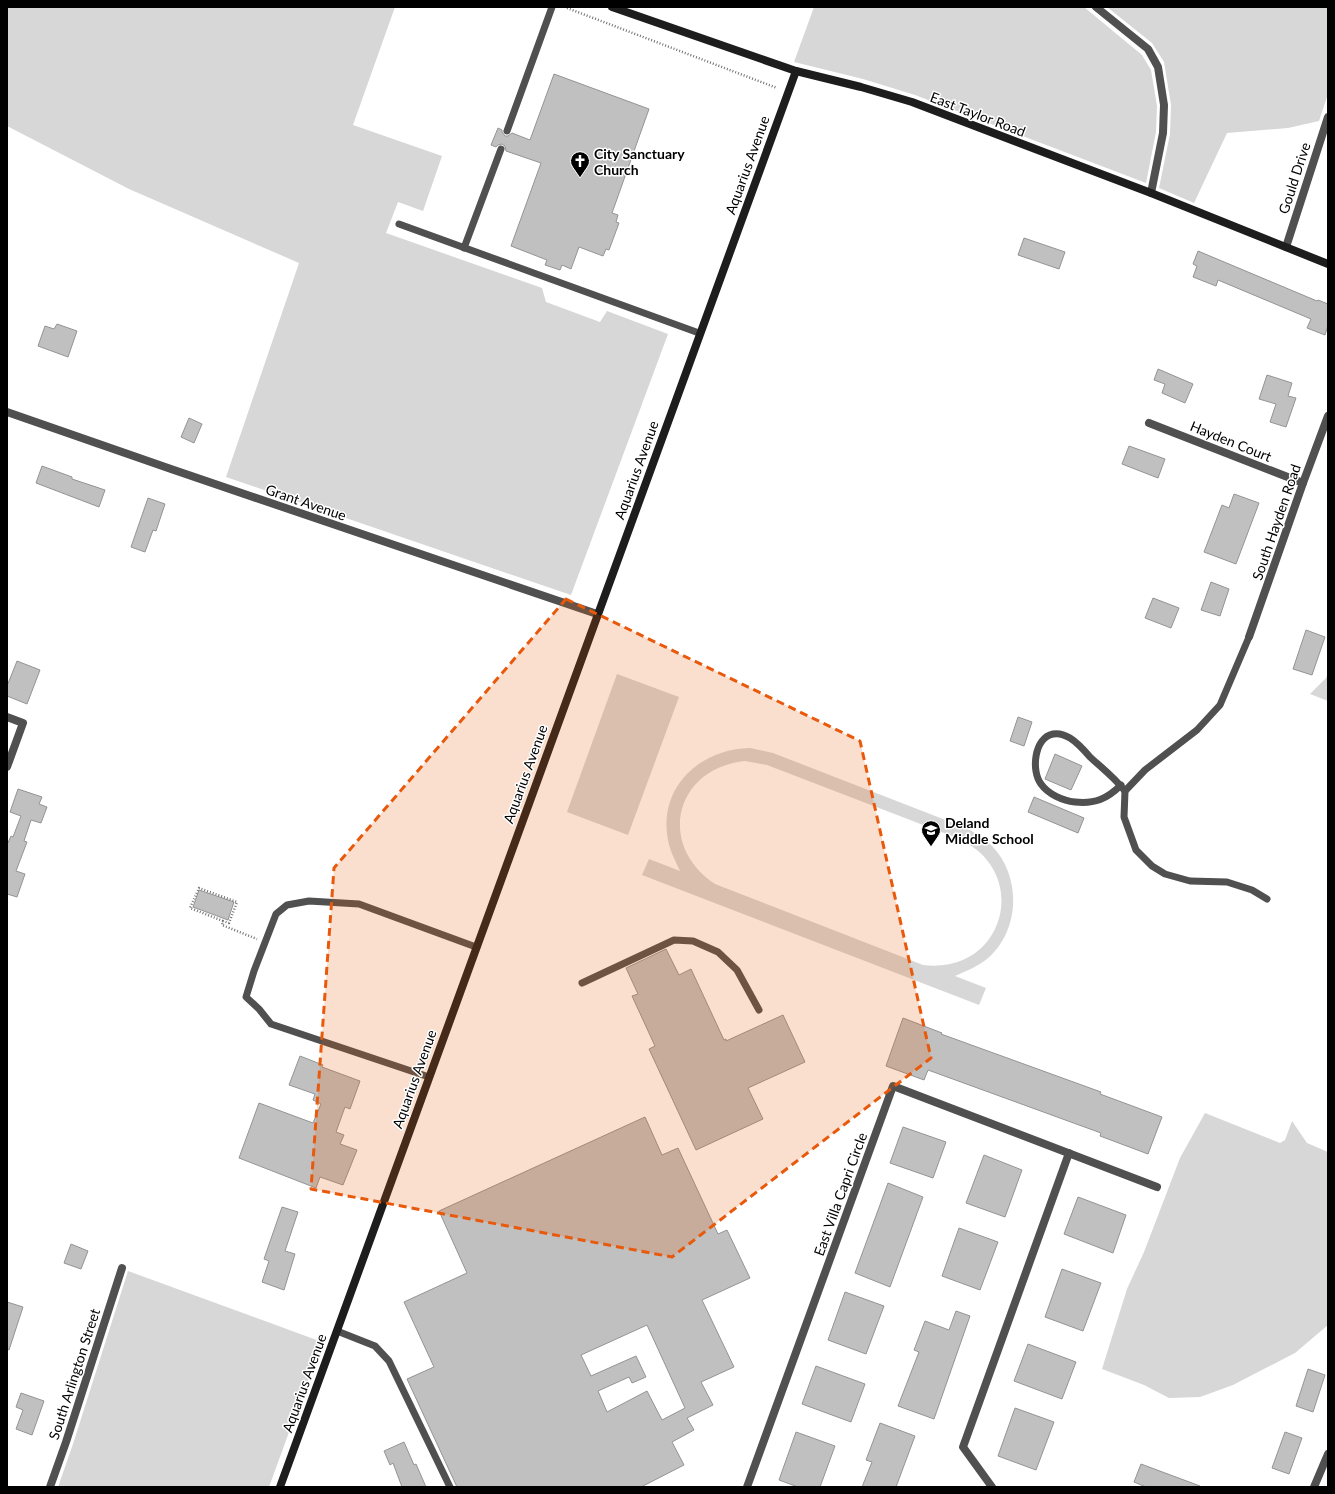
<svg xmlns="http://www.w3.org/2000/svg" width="1335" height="1494" font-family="Lato,sans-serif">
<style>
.green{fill:#d7d7d7;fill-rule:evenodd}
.building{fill:#c0c0c0;stroke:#949494;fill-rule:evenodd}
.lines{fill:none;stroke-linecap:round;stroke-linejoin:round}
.path{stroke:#727272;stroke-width:2.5;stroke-dasharray:1 2;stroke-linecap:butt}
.lane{stroke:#505050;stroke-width:7}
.street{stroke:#505050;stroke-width:8}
.secondary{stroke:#1d1d1d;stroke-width:8}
.marked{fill:#e8590c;fill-opacity:0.2;stroke:#e8590c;stroke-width:3;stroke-dasharray:8 5;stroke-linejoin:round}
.labels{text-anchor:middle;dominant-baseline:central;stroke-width:3;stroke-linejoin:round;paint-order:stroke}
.street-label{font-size:14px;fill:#000;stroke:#fff}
.poi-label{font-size:14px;font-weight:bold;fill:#000;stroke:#fff;text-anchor:start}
</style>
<rect width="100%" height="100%" fill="#fff"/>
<!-- green -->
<g class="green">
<polygon points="7,7 395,7 353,125 442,156 423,211 398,202 386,233 542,288 546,302 600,322 607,311 668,334 571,595 226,477 299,263 129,189 7,126"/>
<polygon points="814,7 1084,7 1142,55 1151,70 1157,106 1156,132 1146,183 915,95 863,79 794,62"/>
<polygon points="1107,7 1328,7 1328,94 1319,121 1288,128 1227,133 1194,203 1159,188 1170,134 1171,105 1164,62 1152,43"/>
<polygon points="1328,673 1328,701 1310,694 1326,678"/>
<polygon points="617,674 679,697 628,835 567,812"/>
<path d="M750 748 773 753 961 826C973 831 983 837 992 846 1022 877 1020 931 987 959 977 967 966 971 955 976L986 988 979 1005 642 875 649 859 680 871C675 860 670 851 668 840 658 787 700 749 750 748ZM745 761 767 765 957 838C1033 871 1005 975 923 965L715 884C656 845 675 768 745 761Z"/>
<polygon points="1205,1113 1280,1143 1285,1140 1292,1121 1307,1143 1328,1152 1328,1325 1295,1353 1233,1385 1200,1397 1169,1398 1144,1385 1102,1369 1127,1289 1144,1252 1180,1158"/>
<polygon points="128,1271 322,1342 269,1487 58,1487 73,1444"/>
</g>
<!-- building -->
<g class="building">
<polygon points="554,74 649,109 612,213 618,215 616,222 619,223 609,250 606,249 603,256 579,247 571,269 562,265 560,270 545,265 547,260 511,246 541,163 506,151 505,146 502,144 498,145 496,147 491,145 498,128 502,130 502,132 505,136 508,136 512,133 530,140"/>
<polygon points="1024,238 1065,252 1059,269 1018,255"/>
<polygon points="1198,251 1317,301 1318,300 1328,304 1328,325 1325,335 1307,328 1311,319 1218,280 1216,286 1193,277 1197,266 1193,264"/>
<polygon points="57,324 77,331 68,357 38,346 45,326 54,329"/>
<polygon points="1158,369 1193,384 1185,403 1162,393 1165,384 1154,380"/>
<polygon points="1267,375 1292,383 1288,396 1296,398 1286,427 1270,422 1276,404 1259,399"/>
<polygon points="189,418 202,424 194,443 181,437"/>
<polygon points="1129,446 1165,459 1158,478 1122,464"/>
<polygon points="42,466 72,477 72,479 105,490 99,507 36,483"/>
<polygon points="1234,494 1259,503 1236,564 1204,552 1222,505 1229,508"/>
<polygon points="148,498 165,504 156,531 153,530 145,552 131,547"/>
<polygon points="1211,582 1229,589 1220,616 1201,610"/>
<polygon points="1153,598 1179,608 1171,628 1145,618"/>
<polygon points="1306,630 1325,637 1312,675 1293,669"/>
<polygon points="17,661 40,670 27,704 7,696 7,686"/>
<polygon points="1018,717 1032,722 1024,746 1010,741"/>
<polygon points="1055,754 1082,766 1071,790 1045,779"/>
<polygon points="18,789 42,797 39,804 47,807 41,823 31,820 24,841 27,842 16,871 25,874 17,897 7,894 7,845 11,836 13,837 21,816 10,812"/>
<polygon points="1034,797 1084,818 1078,833 1028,812"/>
<polygon points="199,890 234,902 228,920 193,907"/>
<polygon points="666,949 679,975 691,969 724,1040 726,1039 726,1041 783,1015 805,1062 748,1088 763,1119 696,1150 649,1049 655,1046 632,996 638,994 626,968"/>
<polygon points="903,1018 942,1033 941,1034 1101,1092 1100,1094 1162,1117 1148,1154 1100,1136 1101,1133 928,1070 924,1080 886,1066"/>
<polygon points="300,1056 323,1065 322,1067 360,1081 350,1109 345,1107 336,1132 344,1135 340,1144 357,1150 343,1185 320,1177 316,1188 239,1158 259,1103 313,1123 321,1104 313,1100 315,1094 289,1085"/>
<path d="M645 1117 662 1155 678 1148 718 1234 727 1230 750 1278 702 1300 734 1367 701 1382 713 1405 687 1418 694 1430 672 1442 684 1465 641 1487H457L407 1379 434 1367 404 1302 467 1273 439 1211ZM647 1325 685 1408 662 1420 647 1391 607 1412 598 1391 629 1377 632 1383 646 1377 636 1356 591 1376 581 1355Z"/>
<polygon points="903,1127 946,1142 933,1178 890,1163"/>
<polygon points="984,1155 1022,1170 1005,1217 966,1203"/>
<polygon points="888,1183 923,1197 890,1287 855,1273"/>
<polygon points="1078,1197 1126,1215 1113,1253 1064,1234"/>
<polygon points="282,1207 298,1212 285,1251 295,1254 284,1290 262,1282 269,1261 264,1259"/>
<polygon points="959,1228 998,1242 980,1290 942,1276"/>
<polygon points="71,1244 88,1251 81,1269 64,1263"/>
<polygon points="1062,1269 1101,1283 1083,1331 1045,1317"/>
<polygon points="845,1292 884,1306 866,1354 828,1340"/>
<polygon points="7,1302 23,1307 9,1350 7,1349"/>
<polygon points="956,1311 970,1316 934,1419 898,1406 919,1352 914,1350 925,1321 949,1330"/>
<polygon points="1028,1344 1076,1362 1062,1399 1014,1381"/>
<polygon points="816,1366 865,1384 851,1422 802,1404"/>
<polygon points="1308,1369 1325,1375 1313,1412 1296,1406"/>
<polygon points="21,1393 44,1401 32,1435 16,1429 23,1410 16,1407"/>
<polygon points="1015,1408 1054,1422 1036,1470 998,1456"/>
<polygon points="880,1423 915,1436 896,1487 862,1487 872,1462 866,1460"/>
<polygon points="796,1432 835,1446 820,1487 798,1487 779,1480"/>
<polygon points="1285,1432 1302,1438 1289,1474 1272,1468"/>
<polygon points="404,1442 414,1465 416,1464 426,1487 402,1487 393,1463 390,1465 384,1451"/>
<polygon points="1141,1464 1200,1486 1199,1487 1146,1487 1134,1482"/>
</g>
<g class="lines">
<!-- path -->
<g class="path">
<polyline points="567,8 777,88"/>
<polyline points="223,921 190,908 199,888 237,902 229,923 223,921 222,925 257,939"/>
</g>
<!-- lane -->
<g class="lane">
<polyline points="507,131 552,7"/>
<polyline points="399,224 699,333"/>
<polyline points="464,248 501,149"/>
<polyline points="1249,637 1220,705 1197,730 1145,770 1125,791 1124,817 1136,850 1152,866 1165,874 1190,881 1227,882 1252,890 1267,899"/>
<path d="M1121 785C1107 799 1095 804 1075 802 1063 801 1048 794 1041 784 1031 771 1034 738 1053 734 1058 733 1065 735 1070 738 1078 743 1084 750 1090 757 1102 768 1115 778 1125 791"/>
<polyline points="582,983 674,940 693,941 718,952 737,970 759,1010"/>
<polyline points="429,1077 271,1024 259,1009 246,997 254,971 276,914 287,905 309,901 359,904 476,947"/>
<polyline points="337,1331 375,1346 389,1361 450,1487"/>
</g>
<!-- street -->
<g class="street">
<polyline points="1096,7 1148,49 1158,67 1164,105 1163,133 1151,193"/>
<polyline points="1286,247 1328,117"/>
<polyline points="7,412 171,469 597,614"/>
<polyline points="1149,423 1303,483"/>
<polyline points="1249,637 1303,483 1328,416"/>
<polyline points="7,717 23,723 7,767"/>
<polyline points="50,1487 66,1442 122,1268"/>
<polyline points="747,1487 893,1086 1157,1187"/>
<polyline points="992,1487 963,1447 1069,1153"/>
<polyline points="1314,1487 1328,1454"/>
</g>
<!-- secondary -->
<g class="secondary">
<polyline points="612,7 796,71 861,87 912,102 1151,193 1328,264"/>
<polyline points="280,1487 796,71"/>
</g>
</g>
<!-- marked area -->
<path class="marked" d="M566 599 860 741 931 1058 672 1257 311 1189 334 868Z"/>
<!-- icons -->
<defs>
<g id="church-pin" transform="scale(1)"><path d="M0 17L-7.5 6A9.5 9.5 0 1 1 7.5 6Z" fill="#000" stroke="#fff"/><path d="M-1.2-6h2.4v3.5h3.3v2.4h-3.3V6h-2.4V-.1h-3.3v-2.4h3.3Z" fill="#fff"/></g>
<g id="school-pin" transform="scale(1)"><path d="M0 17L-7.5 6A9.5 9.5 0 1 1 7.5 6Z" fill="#000" stroke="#fff"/><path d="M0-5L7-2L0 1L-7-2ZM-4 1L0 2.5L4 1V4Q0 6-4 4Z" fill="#fff"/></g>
</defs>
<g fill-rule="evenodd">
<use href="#church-pin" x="580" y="161"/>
<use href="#school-pin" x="931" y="830"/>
</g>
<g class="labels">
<!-- street labels -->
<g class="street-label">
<text transform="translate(978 114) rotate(21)">East Taylor Road</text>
<text transform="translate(747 165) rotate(-70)">Aquarius Avenue</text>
<text transform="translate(1294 178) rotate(-72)">Gould Drive</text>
<text transform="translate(1231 441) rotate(22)">Hayden Court</text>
<text transform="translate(636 470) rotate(-70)">Aquarius Avenue</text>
<text transform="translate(306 502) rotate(19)">Grant Avenue</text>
<text transform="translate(1276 522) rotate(-71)">South Hayden Road</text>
<text transform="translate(525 774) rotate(-70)">Aquarius Avenue</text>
<text transform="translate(414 1079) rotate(-70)">Aquarius Avenue</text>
<text transform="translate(840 1194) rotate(-70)">East Villa Capri Circle</text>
<text transform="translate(74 1374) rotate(-72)">South Arlington Street</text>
<text transform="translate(304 1383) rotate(-70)">Aquarius Avenue</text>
</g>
<!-- poi labels -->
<g class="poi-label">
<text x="594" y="153">City Sanctuary<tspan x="594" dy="16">Church</tspan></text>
<text x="945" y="822">Deland<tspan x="945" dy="16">Middle School</tspan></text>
</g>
</g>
<!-- border -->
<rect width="1335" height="1494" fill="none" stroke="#000000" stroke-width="16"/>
</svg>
